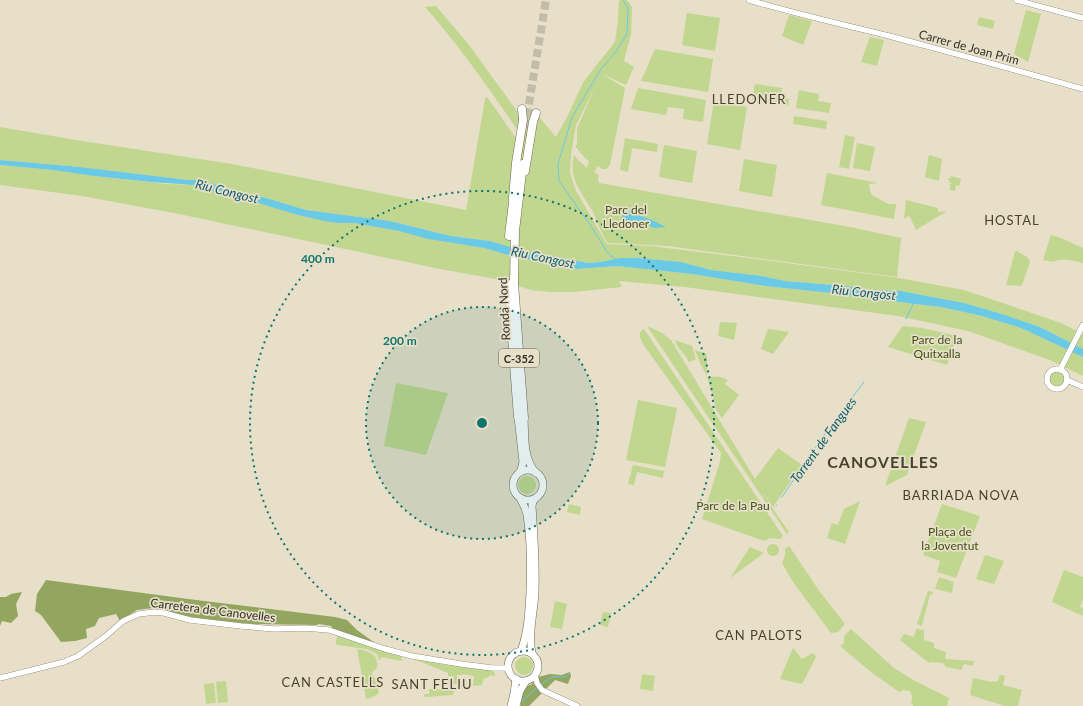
<svg xmlns="http://www.w3.org/2000/svg" width="1083" height="706" font-family="Lato,sans-serif">
<style>
.green{fill:#c1d68f}
.forest{fill:#93a660}
.water{fill:#6ac9e4}
.lines{fill:none;stroke-linecap:round;stroke-linejoin:round}
.stream{stroke:#6ac9e4;stroke-width:1}
.highway-tunnel{stroke:#c3bca8;stroke-width:8;stroke-dasharray:8 4;stroke-linecap:butt}
.minor-casing{stroke:#6e6753;stroke-width:6}
.major-casing{stroke:#6e6753;stroke-width:8}
.highway-casing{stroke:#6e6753;stroke-width:9}
.minor{stroke:#fff;stroke-width:5.5}
.major{stroke:#fff;stroke-width:7}
.highway{stroke:#fff;stroke-width:8}
.ring{fill:none;stroke:#0f766e;stroke-width:2;stroke-dasharray:2 4}
.labels{text-anchor:middle;dominant-baseline:central;stroke-width:3.5;stroke-linejoin:round;paint-order:stroke}
.shield{fill:#e7dfc8;stroke:#696457;stroke-width:1}
.shield-label{font-size:11px;font-weight:bold;fill:#333027}
.street-label{font-size:12px;fill:#333027;stroke:#e7dfc8}
.park-label{font-size:12px;fill:#43501c;stroke:#e7dfc8}
.neighbourhood-label{font-size:13px;letter-spacing:1px;fill:#49422f;stroke:#e7dfc8}
.water-label{font-size:13px;font-style:italic;fill:#0c5d70;stroke:#e7dfc8}
.district-label{font-size:16px;font-weight:bold;letter-spacing:1px;fill:#49422f;stroke:#e7dfc8}
.centre{fill:#0f766e;stroke:#e7dfc8;stroke-width:2}
.ring-label{font-size:12px;text-anchor:middle;font-weight:bold;fill:#0f766e;stroke:#e7dfc8;stroke-width:3.5;stroke-linejoin:round;paint-order:stroke}
</style>
<rect width="100%" height="100%" fill="#e7dfc8"/>
<!-- green -->
<g class="green">
<path d="M619 0H627L632 7 631 34 624 61 634 67 626 85 602 74 625 88 610 165 606 169H602L598 166 594 172 599 175 598 178 599 183 850 227 901 238 897 277 668 246 608 243C601 234 598 222 593 212 582 192 568 180 574 155L578 160 587 168 589 161 585 158 575 146 577 145V129L595 87 576 125 571 155 570 173 576 191 607 244 650 246 749 258 899 278 964 290 1061 323 1083 334V349L1040 327 1002 314 964 303 901 291 867 290 846 286 785 281 762 276 711 270 681 262 639 258H619L601 262 588 263 522 250 490 241 451 236 390 221 306 210 266 198 239 192 201 180H188L80 167 0 160V127L76 140 232 164 466 210 485 99 487 97 516 138 519 132C489 89 460 46 425 7L436 6 469 45 519 114 539 117 556 137 566 119 584 81 615 42 618 21Z"/>
<polygon points="1026,10 1041,14 1028,62 1014,54"/>
<polygon points="687,13 720,18 715,51 682,45"/>
<polygon points="789,15 812,21 803,45 782,36"/>
<polygon points="979,17 995,21 993,29 977,25"/>
<polygon points="870,37 884,40 877,66 861,62"/>
<polygon points="655,49 713,59 708,92 641,81"/>
<polygon points="755,84 782,88 781,97 789,99 788,106 752,100"/>
<polygon points="638,88 706,100 703,122 683,119 684,109 668,107 666,115 631,109"/>
<polygon points="799,90 819,94 818,101 831,103 829,113 796,108"/>
<polygon points="714,102 747,107 740,150 707,144"/>
<polygon points="794,116 827,121 826,129 793,124"/>
<polygon points="845,135 855,137 849,169 839,167"/>
<polygon points="625,138 658,144 657,152 632,148 628,172 620,170"/>
<polygon points="857,143 875,147 870,171 853,168"/>
<polygon points="664,145 697,151 692,183 659,177"/>
<polygon points="929,155 942,159 939,181 925,177"/>
<polygon points="744,159 777,165 772,197 739,191"/>
<polygon points="0,165 53,170 94,176 166,184 194,185 219,193 255,202 294,214 324,221 354,223 399,231 428,239 484,248 508,255 577,269 617,266 692,274 765,286 831,293 915,304 941,307 982,316 1021,328 1077,354 1083,357 1083,376 1050,360 968,331 898,316 685,287 619,281 622,287 573,292 551,292 531,290 496,279 440,269 174,213 82,196 0,185"/>
<polygon points="827,173 878,183 869,184 870,191 872,195 888,204 896,204 894,219 821,205"/>
<polygon points="951,176 961,179 959,186 956,185 955,191 950,190 950,184 952,184 952,183 949,183 950,181 948,180 948,178 950,179"/>
<polygon points="906,200 938,208 938,212 947,211 916,230 910,217 908,216 904,219"/>
<path d="M1051 235 1061 238 1083 248V263C1074 261 1062 257 1054 262L1043 260Z"/>
<path d="M1015 251H1018V252C1023 255 1029 256 1030 262L1022 285 1020 286 1006 285Z"/>
<polygon points="720,322 737,323 734,340 718,336"/>
<polygon points="647,326 662,333 671,340 755,479 778,448 802,465 773,507 762,491 775,512 789,532 787,534"/>
<polygon points="903,326 922,328 957,336 947,365 888,347"/>
<polygon points="644,329 783,536 780,539 770,538 764,541 702,519 718,468 720,461 721,453 643,344 640,337 640,332"/>
<polygon points="768,329 789,332 773,354 761,349"/>
<path d="M675 340 692 346 696 359 689 362C685 354 677 348 675 340Z"/>
<polygon points="695,350 707,354 707,376 700,363"/>
<circle cx="1057" cy="379" r="8"/>
<path d="M707 377C715 376 722 376 728 380L725 384 739 395 722 418 716 410 713 396Z"/>
<polygon points="396,383 448,393 426,455 384,446"/>
<polygon points="638,400 677,408 665,467 626,460"/>
<polygon points="909,418 926,422 907,475 885,486"/>
<polygon points="633,465 664,471 663,478 637,472 634,485 628,484"/>
<circle cx="527" cy="485" r="9"/>
<polygon points="860,501 845,544 827,538 832,523 838,525 844,509"/>
<polygon points="569,504 581,507 580,515 567,512"/>
<polygon points="942,504 980,516 956,578 937,572 940,561 923,555"/>
<circle cx="773" cy="550" r="6"/>
<polygon points="789,546 820,592 845,624 838,632 831,633 793,582 782,563 785,555 785,549"/>
<polygon points="750,547 764,553 730,578"/>
<polygon points="985,555 1004,561 994,584 976,579"/>
<polygon points="1064,570 1083,577 1083,600 1080,607 1083,608 1083,616 1052,602"/>
<polygon points="939,577 954,582 952,593 935,589"/>
<polygon points="928,591 933,592 932,595 930,594 922,626 917,624"/>
<polygon points="555,601 567,604 562,629 550,627"/>
<polygon points="603,612 611,613 608,627 600,625"/>
<path d="M851 629 894 668 915 681 949 698 947 706H914L911 703C913 699 912 695 910 691L903 690 899 692 871 672 840 646 844 643V636Z"/>
<polygon points="916,629 924,630 924,640 934,643 934,648 946,652 945,659 974,661 973,666 964,664 961,670 946,667 943,663 931,662 929,663 900,640 904,634 914,637"/>
<polygon points="338,634 401,655 402,661 381,657 381,660 379,660 377,654 366,649 338,645 336,644 336,641"/>
<polygon points="793,648 802,659 813,653 816,657 802,684 780,679"/>
<path d="M357 649C364 650 377 653 377 662 378 664 377 666 376 669 369 674 373 674 376 680 378 683 378 689 379 693L373 697 366 699Z"/>
<polygon points="406,656 444,665 493,670 495,674 495,676 490,675 489,677 487,677 487,678 484,678 482,685 473,686 474,676 463,674 462,675 457,675 457,684 453,684 454,676 448,676 448,673"/>
<circle cx="524" cy="666" r="9"/>
<polygon points="642,674 655,676 653,691 640,689"/>
<polygon points="1000,675 1005,676 1003,685 1022,690 1018,706 1005,706 970,695 973,678 991,682 998,681"/>
<polygon points="226,681 228,702 218,703 216,682"/>
<polygon points="214,683 216,703 206,704 204,684"/>
<polygon points="429,689 454,690 454,693 452,695 425,697 424,696 424,694 429,694"/>
</g>
<!-- forest -->
<g class="forest">
<polygon points="46,580 188,599 335,617 347,620 357,630 375,643 333,629 331,626 319,624 317,625 253,624 209,620 181,615 153,608 137,610 120,621 116,614 99,618 95,626 86,629 87,638 75,641 61,642 41,615 35,611 37,594"/>
<polygon points="22,592 16,604 18,616 11,623 2,621 0,626 0,597 6,597 11,594"/>
<path d="M570 672 571 676 568 684 555 680 529 706H521C520 701 522 688 527 686 528 685 529 685 531 685L538 677 550 674 562 675Z"/>
</g>
<!-- water -->
<g class="water">
<polygon points="0,160 80,167 188,180 201,180 239,192 266,198 306,210 390,221 451,236 490,241 522,250 588,263 601,262 619,258 638,258 681,262 711,270 762,276 785,281 846,286 867,290 901,291 964,303 1002,314 1040,327 1083,349 1083,357 1021,328 982,316 941,307 915,304 831,293 765,286 692,274 617,266 577,269 508,255 484,248 428,239 399,231 354,223 338,223 324,221 294,214 255,202 219,193 194,185 151,182 94,176 53,170 0,165"/>
<polygon points="620,205 633,213 652,220 666,227 653,228 649,225 640,226 630,226 623,219"/>
</g>
<g class="lines">
<!-- stream -->
<g class="stream">
<polyline points="615,259 607,252 591,226 559,181 558,164 572,117 601,69 615,53 627,34 628,8 623,0"/>
<polyline points="906,319 913,304"/>
<polyline points="782,497 829,428 864,382"/>
<polyline points="776,506 777,505"/>
<path d="M540 685C544 682 548 679 553 677 560 676 565 679 570 674"/>
<polyline points="521,702 538,687"/>
</g>
<!-- highway-tunnel -->
<polyline class="highway-tunnel" points="525,128 546,0"/>
<!-- minor casing -->
<g class="minor-casing">
<g id="minor">
<path d="M749 0C796 14 845 25 893 37 956 54 1020 71 1083 89"/>
<polyline points="1016,0 1083,18"/>
<circle cx="1057" cy="379" r="10"/>
<polyline points="1060,370 1083,325"/>
<polyline points="1067,380 1083,387"/>
<polyline points="535,675 537,683 542,690 577,706"/>
<polyline points="0,678 64,662 78,656 106,636 123,621 139,614 154,612 164,613 190,620 241,626 275,629 305,628 329,630 385,649 412,656 461,664 492,668 508,668"/>
</g>
</g>
<!-- major casing -->
<g class="major-casing">
<g id="major">
<polyline points="518,417 523,462 521,470 519,473"/>
<path d="M524 418C525 436 523 459 536 473"/>
<circle cx="528" cy="485" r="15"/>
<path d="M520 498 525 508 527 515C531 540 531 567 530 592 529 612 528 632 521 651"/>
<circle cx="523" cy="666" r="15"/>
<path d="M532 653C528 634 534 612 535 592 536 564 534 535 532 506L533 501 538 496"/>
<polyline points="511,706 514,693 516,679"/>
<polyline points="516,706 520,691 526,681"/>
</g>
</g>
<!-- highway casing -->
<g class="highway-casing">
<g id="highway">
<polyline points="523,164 515,231 514,283 524,418"/>
<polyline points="525,171 533,122 536,113"/>
<polyline points="513,198 516,163 523,120 522,109"/>
<polyline points="509,236 514,194"/>
<polyline points="508,284 509,299 518,417"/>
</g>
</g>
<!-- minor -->
<use href="#minor" class="minor"/>
<!-- major -->
<use href="#major" class="major"/>
<!-- highway -->
<use href="#highway" class="highway"/>
</g>
<!-- distance rings -->
<circle cx="482" cy="423" r="116" fill="#0f766e" fill-opacity=".12"/>
<g class="ring">
<circle cx="482" cy="423" r="116"/>
<circle cx="482" cy="423" r="232"/>
</g>
<g class="labels">
<!-- shield labels -->
<rect class="shield" x="499" y="349" width="40" height="18" rx="3"/>
<g class="shield-label">
<text x="519" y="358">C-352</text>
</g>
<!-- street labels -->
<g class="street-label">
<text transform="translate(969 47) rotate(15)">Carrer de Joan Prim</text>
<text transform="translate(504 309) rotate(-93)">Ronda Nord</text>
<text transform="translate(213 610) rotate(7)">Carretera de Canovelles</text>
</g>
<!-- park labels -->
<g class="park-label">
<text x="626" y="209">Parc del<tspan x="626" dy="14">Lledoner</tspan></text>
<text x="937" y="339">Parc de la<tspan x="937" dy="14">Quitxalla</tspan></text>
<text x="733" y="505">Parc de la Pau</text>
<text x="950" y="531">Plaça de<tspan x="950" dy="14">la Joventut</tspan></text>
</g>
<!-- neighbourhood labels -->
<g class="neighbourhood-label">
<text x="749" y="99">LLEDONER</text>
<text x="1012" y="220">HOSTAL</text>
<text x="961" y="495">BARRIADA NOVA</text>
<text x="759" y="635">CAN PALOTS</text>
<text x="333" y="682">CAN CASTELLS</text>
<text x="432" y="684">SANT FELIU</text>
</g>
<!-- water labels -->
<g class="water-label">
<text transform="translate(227 191) rotate(14)">Riu Congost</text>
<text transform="translate(543 257) rotate(12)">Riu Congost</text>
<text transform="translate(864 292) rotate(6)">Riu Congost</text>
<text transform="translate(823 440) rotate(-54)">Torrent de Fangues</text>
</g>
<!-- district labels -->
<g class="district-label">
<text x="883" y="461">CANOVELLES</text>
</g>
</g>
<circle cx="482" cy="423" r="6" class="centre"/>
<g class="ring-label">
<text x="318" y="263">400 m</text>
<text x="400" y="345">200 m</text>
</g>
</svg>
